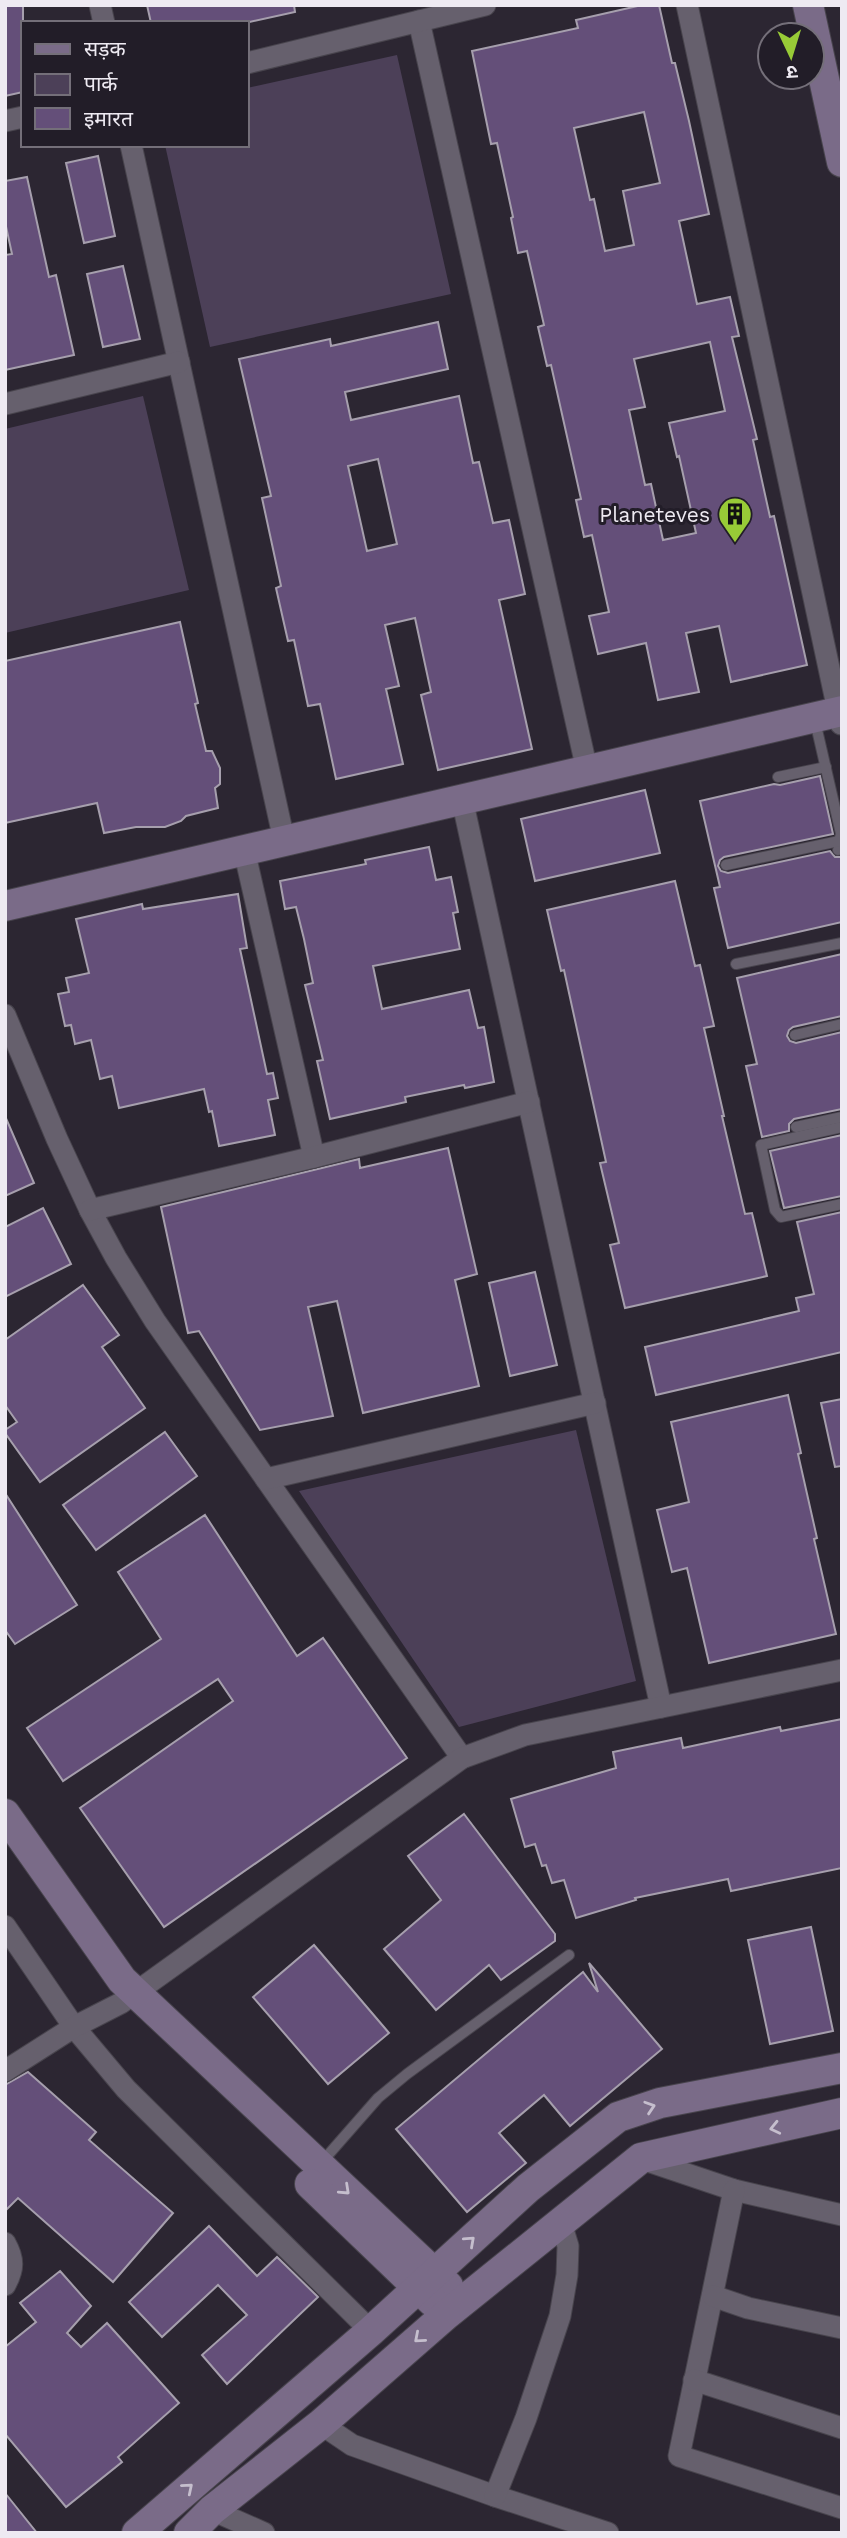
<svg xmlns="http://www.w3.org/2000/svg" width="847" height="2538" font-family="'Work Sans','Noto Sans Devanagari',sans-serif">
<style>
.green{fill:#4c4058}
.building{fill:#644f79;stroke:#a69fad;stroke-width:2;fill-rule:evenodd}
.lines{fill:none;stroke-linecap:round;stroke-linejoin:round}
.lane-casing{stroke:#48444d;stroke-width:12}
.street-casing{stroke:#48444d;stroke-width:23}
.secondary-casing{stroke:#48444d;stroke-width:32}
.lane{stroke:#66606d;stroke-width:10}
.street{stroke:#66606d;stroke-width:21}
.secondary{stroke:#7a6b88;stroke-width:30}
.oneway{stroke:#c5becd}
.labels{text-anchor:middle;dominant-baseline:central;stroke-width:6;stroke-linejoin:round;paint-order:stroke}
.poi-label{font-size:21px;fill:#eeeaf2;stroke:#221d28;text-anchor:end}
</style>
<rect width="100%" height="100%" fill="#2c2632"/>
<!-- green -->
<g class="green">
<polygon points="397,55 451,294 210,347 165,145 247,145 247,88"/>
<polygon points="143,396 189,590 5,633 5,429"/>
<polygon points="576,1430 636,1681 459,1727 299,1491"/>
</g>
<!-- building -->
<g class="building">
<polygon points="5,5 23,5 23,92 5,96"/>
<polygon points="147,5 294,5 295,12 245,23 151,23"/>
<path d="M642 5H659L672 63H675L689 121 709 214 679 221 697 304 730 297 739 336 732 337 757 439 753 440 770 517 774 516 807 665 731 682 719 626 686 633 699 692 658 700 646 643 598 654 589 616 609 612 592 535 584 537 576 500 581 499 551 365 547 366 538 327 544 325 527 251 518 253 511 218 513 217 497 143 491 144 472 51 578 28 576 20ZM644 112 660 183 623 191 634 245 605 251 594 199 590 200 574 128ZM710 342 725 411 669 423 677 457 679 456 696 533 663 540 651 484 645 485 629 410 645 407 634 359Z"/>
<polygon points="98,156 115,236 84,243 66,163"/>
<polygon points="27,177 49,277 56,275 74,355 5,370 5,255 12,254 5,222 5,181"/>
<polygon points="123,266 140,339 103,347 87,274"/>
<path d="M438 322 448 369 345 392 351 420 459 396 473 463 479 462 493 523 509 520 525 594 499 600 532 749 438 770 421 695 431 692 415 618 385 625 399 686 386 689 403 764 336 779 320 704 308 706 294 640 288 641 276 588 281 586 262 498 271 496 239 359 330 339 331 346ZM378 459 397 544 367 551 348 466Z"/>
<polygon points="180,622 198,703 195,704 206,751 212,751 220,768 220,784 215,788 218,808 186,816 181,821 165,827 136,827 104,833 97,803 5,823 5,661"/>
<polygon points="820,776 833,834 724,857 720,860 718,866 721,871 728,873 830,851 835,857 842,857 842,922 728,948 714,888 720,887 700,801 774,784 780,785"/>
<polygon points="645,790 660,853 535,881 521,819"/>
<polygon points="429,847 436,880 451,877 458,912 453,913 460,949 373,966 382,1009 469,990 478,1028 484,1027 494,1082 465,1088 464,1085 405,1097 406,1102 330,1119 317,1061 323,1060 305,985 313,983 304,939 296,907 285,909 280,881 366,864 365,860"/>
<polygon points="675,881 695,966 700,965 714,1026 704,1028 724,1116 722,1116 745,1214 752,1213 767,1276 625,1308 610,1245 619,1243 600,1163 606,1162 564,970 561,971 547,910"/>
<polygon points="238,894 247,948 240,949 267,1074 273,1073 278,1098 268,1100 275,1135 219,1146 212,1111 209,1112 204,1089 119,1108 112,1076 100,1079 91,1040 75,1044 71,1025 65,1026 58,994 69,992 66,978 89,973 76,919 142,904 143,909"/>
<polygon points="842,954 842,1016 793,1027 789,1030 787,1036 790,1041 796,1043 842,1032 842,1109 794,1119 789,1124 789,1131 762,1137 746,1066 757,1064 737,978"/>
<polygon points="5,1116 34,1183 5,1196"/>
<polygon points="842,1135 842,1196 784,1208 770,1151"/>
<polygon points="448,1148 477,1274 455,1280 479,1386 363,1413 337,1301 308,1307 333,1416 260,1430 199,1331 188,1333 161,1207 359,1159 360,1168"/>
<polygon points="43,1208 71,1264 5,1297 5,1227"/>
<polygon points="842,1212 842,1352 656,1395 645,1347 799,1311 796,1298 814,1294 797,1222"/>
<polygon points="535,1272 557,1365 510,1376 489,1283"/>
<polygon points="83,1285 119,1335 102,1347 145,1408 40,1482 5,1433 5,1430 17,1422 5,1405 5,1340"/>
<polygon points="788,1395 801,1453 798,1454 817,1538 814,1539 836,1634 709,1663 687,1568 672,1572 657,1510 689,1502 671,1422"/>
<polygon points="842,1399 842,1466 835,1467 821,1403"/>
<polygon points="165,1432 197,1476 96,1550 63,1505"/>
<polygon points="5,1493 77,1605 15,1644 5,1630"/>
<polygon points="205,1515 297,1656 323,1638 407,1758 164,1927 80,1808 233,1701 218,1679 63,1781 27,1728 161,1639 118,1572"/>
<polygon points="842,1719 842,1868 731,1891 728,1879 635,1898 636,1900 576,1918 564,1880 552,1883 546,1865 542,1866 535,1844 525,1847 511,1799 616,1768 613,1752 681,1738 683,1748 780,1727 781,1731"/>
<polygon points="464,1814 555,1934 555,1941 501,1980 489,1965 436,2010 384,1949 441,1900 408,1856"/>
<polygon points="811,1927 833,2031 770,2044 748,1940"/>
<polygon points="314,1945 389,2033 328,2084 253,1997"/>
<polygon points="589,1963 662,2049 570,2126 544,2095 499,2133 526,2163 467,2212 396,2129 583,1972 598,1992"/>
<polygon points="28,2072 96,2132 89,2140 173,2213 113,2282 18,2198 5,2211 5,2085"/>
<polygon points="209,2226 257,2276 277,2257 318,2297 227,2384 202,2355 247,2315 218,2285 162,2337 129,2302"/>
<polygon points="60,2271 91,2306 67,2333 81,2347 107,2323 179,2403 118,2457 122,2462 66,2507 5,2434 5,2347 36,2322 20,2303"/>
<polygon points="5,2493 37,2533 5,2533"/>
</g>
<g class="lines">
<!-- lane casing -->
<g class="lane-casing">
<g id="lane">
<polyline points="778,777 826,767"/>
<polyline points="838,850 842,849"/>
<polyline points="726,865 839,841 841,834 815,721"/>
<polyline points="736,964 842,943"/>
<polyline points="795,1035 842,1024"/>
<polyline points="796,1127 842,1117"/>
<polyline points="842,1127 761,1145 775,1210 781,1217 842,1204"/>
<polyline points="321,2163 378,2098 407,2074 569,1955"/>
</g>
</g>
<!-- street casing -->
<g class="street-casing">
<g id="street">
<polyline points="100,5 104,23"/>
<polyline points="687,5 841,724"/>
<polyline points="419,21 587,770"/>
<polyline points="247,63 485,5"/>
<polyline points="5,121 23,117"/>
<polyline points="131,145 284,840"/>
<polyline points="5,404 179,362"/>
<polyline points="462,799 661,1707"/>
<polyline points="244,850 314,1157"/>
<polyline points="5,1015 57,1139 90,1210 116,1258 155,1321 462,1758"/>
<polyline points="90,1210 314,1157 529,1102"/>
<polyline points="266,1479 595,1403"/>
<polyline points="5,1926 74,2027 126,2089 371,2331"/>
<polyline points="5,2071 74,2027 121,2003 462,1758 525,1735 842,1670"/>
<polyline points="642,2159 734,2190 842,2215"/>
<polyline points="734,2190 679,2456 842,2508"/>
<path d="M5 2243C14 2259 14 2269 5 2285"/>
<polyline points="713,2296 748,2308 842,2328"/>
<polyline points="694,2380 842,2428"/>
<polyline points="321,2424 352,2445 495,2496 608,2533"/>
<polyline points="495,2496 526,2418 560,2316 567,2275 568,2246 561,2223"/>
<polyline points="212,2510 264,2533"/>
</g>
</g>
<!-- secondary casing -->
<g class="secondary-casing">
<g id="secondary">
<polyline points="808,5 842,162"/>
<polyline points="5,906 842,711"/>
<polyline points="5,1814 122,1980 448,2286"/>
<polyline points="310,2184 433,2302"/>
<polyline points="137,2533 371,2331 528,2188 618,2117 660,2103 842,2068"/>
<polyline points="189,2533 212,2510 321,2424 447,2314 641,2158 842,2113"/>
</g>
</g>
<!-- lane -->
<use href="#lane" class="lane"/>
<!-- street -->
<use href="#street" class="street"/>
<!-- secondary -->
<use href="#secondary" class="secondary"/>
</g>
<!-- one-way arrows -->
<defs><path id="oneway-chevron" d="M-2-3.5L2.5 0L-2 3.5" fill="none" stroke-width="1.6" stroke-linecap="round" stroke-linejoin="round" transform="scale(1.75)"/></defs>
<g class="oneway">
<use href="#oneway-chevron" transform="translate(650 2107) rotate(-18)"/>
<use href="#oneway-chevron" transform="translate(775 2128) rotate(167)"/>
<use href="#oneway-chevron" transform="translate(345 2190) rotate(43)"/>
<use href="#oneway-chevron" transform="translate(470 2241) rotate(-42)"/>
<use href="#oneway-chevron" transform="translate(419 2338) rotate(139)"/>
<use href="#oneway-chevron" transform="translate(188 2488) rotate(-40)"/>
</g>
<!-- icons -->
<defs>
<g id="building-pin" transform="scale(1.75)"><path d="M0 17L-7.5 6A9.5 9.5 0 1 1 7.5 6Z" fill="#98cb37" stroke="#221d28"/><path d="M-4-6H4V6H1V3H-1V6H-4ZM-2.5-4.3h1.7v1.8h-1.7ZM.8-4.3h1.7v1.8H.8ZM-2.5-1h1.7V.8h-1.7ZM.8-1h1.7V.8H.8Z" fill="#111"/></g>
</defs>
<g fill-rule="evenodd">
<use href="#building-pin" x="735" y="514"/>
</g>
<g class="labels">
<!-- poi labels -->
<g class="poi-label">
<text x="710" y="514">Planeteves</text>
</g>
</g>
<!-- border -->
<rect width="847" height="2538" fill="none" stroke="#eeeaf2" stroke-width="14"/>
<!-- legend -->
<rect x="21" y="21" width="228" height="126" fill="#221d28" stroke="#746f79" stroke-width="2"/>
<rect x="35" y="44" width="35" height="10" fill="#7a6b88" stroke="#746f79" stroke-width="2"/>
<text x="84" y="56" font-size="21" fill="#eeeaf2">सड़क</text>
<rect x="35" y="74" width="35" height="21" fill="#4c4058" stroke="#746f79" stroke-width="2"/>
<text x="84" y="91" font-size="21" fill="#eeeaf2">पार्क</text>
<rect x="35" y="108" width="35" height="21" fill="#644f79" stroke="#746f79" stroke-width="2"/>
<text x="84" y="126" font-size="21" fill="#eeeaf2">इमारत</text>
<!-- north arrow -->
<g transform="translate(791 56) rotate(176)"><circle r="33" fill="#221d28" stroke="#746f79" stroke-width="2"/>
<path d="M0-5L12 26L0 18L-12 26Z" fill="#98cb37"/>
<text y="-10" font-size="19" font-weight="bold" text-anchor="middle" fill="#eeeaf2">उ</text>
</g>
</svg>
